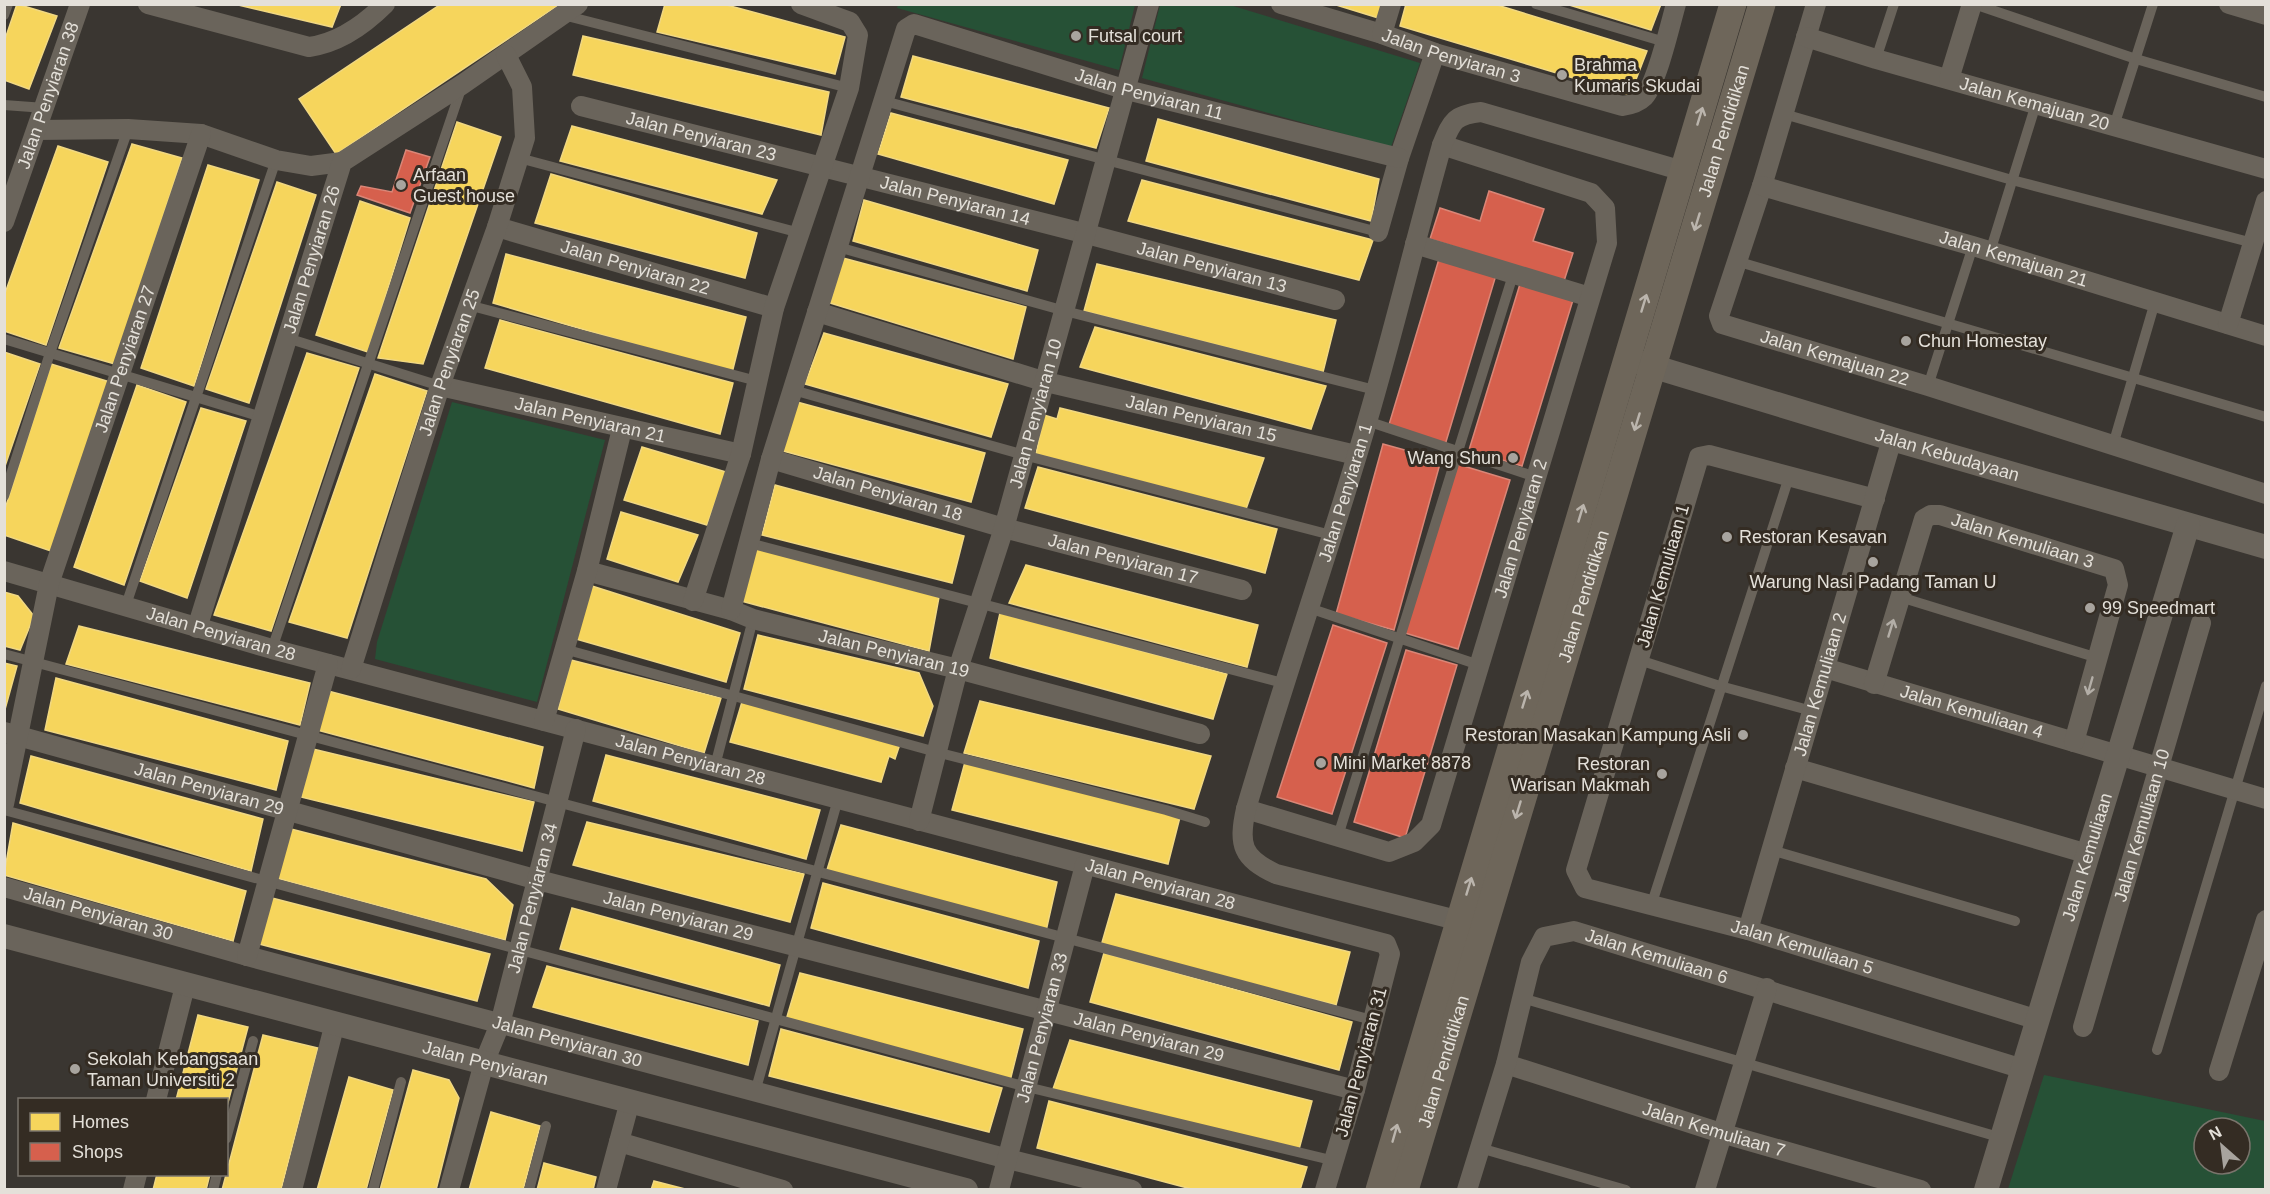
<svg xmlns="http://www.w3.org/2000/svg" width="2270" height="1194" font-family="Arial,sans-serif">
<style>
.green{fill:#265136;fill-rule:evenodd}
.homes{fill:#f6d55c;stroke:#f1d882;stroke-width:1.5}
.shops{fill:#d6604d;stroke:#da8677;stroke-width:1.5}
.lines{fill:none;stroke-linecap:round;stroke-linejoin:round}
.service{stroke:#6a645b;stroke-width:10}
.minor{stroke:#6a645b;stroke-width:20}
.tertiary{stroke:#6a645b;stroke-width:24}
.secondary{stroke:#6e665a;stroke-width:27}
.oneway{stroke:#bbb5ad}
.oneway2{stroke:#b3aea7}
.poi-dot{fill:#a8a49e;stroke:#342c23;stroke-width:2}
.labels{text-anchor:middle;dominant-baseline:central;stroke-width:6;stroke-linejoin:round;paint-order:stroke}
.poi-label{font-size:18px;fill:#e4e0d9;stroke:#342c23;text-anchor:start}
.street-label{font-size:18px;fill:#e4e0d9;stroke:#342c23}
</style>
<rect width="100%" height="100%" fill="#3a3631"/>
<!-- green -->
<g class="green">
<polygon points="898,5 1135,4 1135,5 1119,70 897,8"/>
<polygon points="1160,5 1230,5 1420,63 1391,147 1142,78"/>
<polygon points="452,402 605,440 537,702 375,659 377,642"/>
<path d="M2044 1075 2265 1121V1189H2008ZM2204 1128H2240V1164H2204Z"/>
</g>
<!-- homes -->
<g class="homes">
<polygon points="17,4 57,16 29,89 4,80 4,42"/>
<polygon points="234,4 341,4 332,27"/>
<polygon points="441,4 560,4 336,154 299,99"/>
<polygon points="665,4 723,4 845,37 835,74 657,32"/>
<polygon points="1333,4 1391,4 1385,20"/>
<polygon points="1406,4 1494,4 1647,51 1630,95 1400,26"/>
<polygon points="1566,4 1661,4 1651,30"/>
<polygon points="583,36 829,92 821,135 573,75"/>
<polygon points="913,56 1109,108 1096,148 901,97"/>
<polygon points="891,113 1068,160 1054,204 878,154"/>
<polygon points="1158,119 1379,179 1371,221 1146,161"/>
<polygon points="457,122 501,137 423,364 378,358"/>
<polygon points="572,126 777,180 762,214 560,161"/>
<polygon points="132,144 182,158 115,364 59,348"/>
<polygon points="58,146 108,162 46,345 4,331 4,296"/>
<polygon points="208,165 259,180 194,386 141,368"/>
<polygon points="551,174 757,233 745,278 535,223"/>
<polygon points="1142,180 1373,240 1359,280 1128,221"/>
<polygon points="277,182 316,195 249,403 206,389"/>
<polygon points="864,200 1038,250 1027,291 853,241"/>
<polygon points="360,201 410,218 368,352 316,335"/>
<polygon points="506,254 746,317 732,373 493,303"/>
<polygon points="843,258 1026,307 1013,359 830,303"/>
<polygon points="1097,264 1336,320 1323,372 1084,311"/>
<polygon points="500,320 733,383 720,434 485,368"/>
<polygon points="1095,327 1326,386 1311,429 1080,367"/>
<polygon points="824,333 1008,384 991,437 805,384"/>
<polygon points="4,352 40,364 4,469"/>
<polygon points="307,353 359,368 271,631 214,615"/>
<polygon points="51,364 110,382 54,552 4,535 4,512"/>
<polygon points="375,374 427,391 347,638 289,622"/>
<polygon points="137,385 186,402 124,585 74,567"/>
<polygon points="797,402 985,453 971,502 783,451"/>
<polygon points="201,408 246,421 187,598 140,581"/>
<polygon points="1060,408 1264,458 1246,509 1036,454 1044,415 1057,419"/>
<polygon points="642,447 726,472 707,525 624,500"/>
<polygon points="1038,467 1277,529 1265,573 1025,508"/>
<polygon points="775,485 964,536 952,583 762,535"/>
<polygon points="621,512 698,535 678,582 607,559"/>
<polygon points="754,547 939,597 929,651 741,601"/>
<polygon points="1026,565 1258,625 1247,667 1009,603"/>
<polygon points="592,586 740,633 726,682 576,639"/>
<polygon points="4,592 18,596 34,616 20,650 4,646"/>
<polygon points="1000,613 1227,674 1213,719 990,658"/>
<polygon points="79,626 310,683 300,725 66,664"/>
<polygon points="758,635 919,673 933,706 923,736 744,689"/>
<polygon points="571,660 721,698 704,753 558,709"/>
<polygon points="4,663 17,666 4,713"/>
<polygon points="56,678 288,741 276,790 45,730"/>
<polygon points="328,691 543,747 534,788 317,730"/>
<polygon points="980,701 1211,756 1194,809 964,753"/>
<polygon points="742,702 900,744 895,759 889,756 881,782 730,742"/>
<polygon points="313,749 534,802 522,851 301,797"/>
<polygon points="606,755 820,810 806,859 593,801"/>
<polygon points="31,756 263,819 251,871 20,803"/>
<polygon points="965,762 1180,817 1168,864 952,810"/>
<polygon points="587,822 804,874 790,922 573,865"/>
<polygon points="13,823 246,891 233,941 4,875"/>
<polygon points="841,825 1057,882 1046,931 826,873"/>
<polygon points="291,829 486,879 513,905 505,940 276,878"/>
<polygon points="823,883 1039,941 1028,988 811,928"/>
<polygon points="1116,894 1350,952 1336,1005 1101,946"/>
<polygon points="272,898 490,954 477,1001 259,944"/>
<polygon points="572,908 780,965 769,1006 560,949"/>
<polygon points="1104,953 1352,1022 1339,1070 1090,1002"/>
<polygon points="547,966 758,1021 748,1065 533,1007"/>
<polygon points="800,973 1023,1029 1010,1081 786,1020"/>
<polygon points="198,1015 248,1027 226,1110 226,1100 176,1100"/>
<polygon points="781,1029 1002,1088 989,1132 769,1076"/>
<polygon points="263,1035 318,1048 281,1190 222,1190"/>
<polygon points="1070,1040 1312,1101 1298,1153 1052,1092"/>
<polygon points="413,1070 449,1080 459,1098 436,1190 380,1190"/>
<polygon points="349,1077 393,1090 366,1190 317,1190"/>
<polygon points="1049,1101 1307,1167 1300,1190 1195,1190 1037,1148"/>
<polygon points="491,1112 540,1126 523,1190 469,1190"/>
<polygon points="544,1163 596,1177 593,1190 537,1190"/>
<polygon points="157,1174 210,1174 206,1190 153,1190"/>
<polygon points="654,1181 689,1190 651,1190"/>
</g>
<!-- shops -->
<g class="shops">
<polygon points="406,150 430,157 410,213 357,195 361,186 392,192"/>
<polygon points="1489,191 1544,209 1533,241 1573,253 1564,281 1430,239 1440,208 1480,221"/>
<polygon points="1439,259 1496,275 1445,445 1388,428"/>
<polygon points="1520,284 1573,300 1522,466 1469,450"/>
<polygon points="1383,444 1441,460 1394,630 1336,614"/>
<polygon points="1457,464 1510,480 1458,649 1405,633"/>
<polygon points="1333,625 1387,643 1332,814 1277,797"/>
<polygon points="1406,650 1457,665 1405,838 1354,822"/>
</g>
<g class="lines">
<!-- service -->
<g class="service">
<polyline points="1536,4 1665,42"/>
<polyline points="1974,4 2136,59 2266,97"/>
<polyline points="4,15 8,4"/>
<polyline points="563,15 849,88"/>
<polyline points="1876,59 1894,4"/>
<polyline points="884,101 1378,232"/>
<polyline points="4,105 45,108"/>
<polyline points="1784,114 2012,180 2253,243"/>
<polyline points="2114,126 2153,4"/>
<polyline points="519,158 800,233"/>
<polyline points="838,247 1065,311 1375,390"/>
<polyline points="1990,252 2036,104"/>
<polyline points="1736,261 2266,417"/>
<polyline points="468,305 757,381"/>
<polyline points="287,338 440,386"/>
<polyline points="4,339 262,417"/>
<polyline points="1928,386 1973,246"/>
<polyline points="793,390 1035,458 1331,535"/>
<polyline points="1367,421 1536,477"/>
<polyline points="2113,445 2155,302"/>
<polyline points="4,496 50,353 128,129"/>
<polyline points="749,543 1283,683"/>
<polyline points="1900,597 2098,658"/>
<polyline points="125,608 276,160"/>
<polyline points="1309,608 1479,665"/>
<polyline points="272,649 462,86"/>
<polyline points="564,649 936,752 1166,810 1205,822"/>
<polyline points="4,654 1372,1020"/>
<polyline points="1639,660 1720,686 1812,711"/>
<polyline points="715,766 753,619"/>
<polyline points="4,810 1027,1087 1335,1161"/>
<polyline points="1338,836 1513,275"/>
<polyline points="1771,850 2015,921"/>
<polyline points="1651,906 1789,477"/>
<polyline points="1522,998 2002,1138"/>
<polyline points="2157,1050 2266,686"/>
<polyline points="755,1092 838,799"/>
<polyline points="226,1139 253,1041"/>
<polyline points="1480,1148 1626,1190"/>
<polyline points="213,1190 217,1174"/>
<polyline points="373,1190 401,1082"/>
<polyline points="529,1190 546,1126"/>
</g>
<!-- minor -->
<g class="minor">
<path d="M148 4 309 47C338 43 364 25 385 4"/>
<path id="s1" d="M1281 4 1382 34 1435 53 1622 106C1630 105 1638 103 1644 97 1657 83 1670 25 1676 4"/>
<path id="s2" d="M1816 4 1762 186 1719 316 1722 324 1928 386 2266 494"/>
<polyline points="2229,4 2266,15"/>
<polyline points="1382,34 1391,4"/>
<path id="s3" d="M1806 37 1876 59 2266 169"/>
<polyline points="1949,79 1972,4"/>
<path id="s4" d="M581 106 1087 234 1335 300"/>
<polyline points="37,130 128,129 201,134 276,160 311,166 342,162"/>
<path id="s5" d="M1762 186 1973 246 2266 336"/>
<path id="s6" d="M4 222 80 4"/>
<path id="s7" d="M497 227 774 308"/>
<polyline points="1378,232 1399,158 1435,53"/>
<polyline points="1415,244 1590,297"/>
<path id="s8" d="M817 312 1046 382 1356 455"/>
<polyline points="2228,324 2266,201"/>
<path id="s9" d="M440 386 741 454"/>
<path id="s10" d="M771 459 1004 528 1242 590"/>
<path id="s11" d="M1875 499 1709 455 1699 457 1576 870 1585 888 1748 930 2038 1020"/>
<path id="s12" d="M4 571 272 649 1386 944 1390 954 1355 1090 1325 1190"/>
<path id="s13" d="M587 571 731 610 753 619 958 669 1200 734"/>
<polyline points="693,601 741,454 774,308 849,88 858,35 850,22 801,4"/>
<path id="s14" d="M731 610 771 459 906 29 914 24 1127 90 1399 158"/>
<path id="s15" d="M197 628 342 162 463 84 578 4"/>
<path id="s16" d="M1825 668 2266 799"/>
<path id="s17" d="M351 669 440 386 497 227 525 138 522 87 506 55"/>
<path id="s18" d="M1874 684 1924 519 1931 515H1940L2114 569 2118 585 2074 742"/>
<polyline points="544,721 587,571 622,429"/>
<path id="s19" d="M4 732 538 880 1355 1090"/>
<polyline points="1795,768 2088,854"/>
<path id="s20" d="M4 804 49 584 201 134"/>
<path id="s21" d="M1246 809 1389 852 1414 842 1431 825 1607 243 1605 208 1591 193 1442 145"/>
<path id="s22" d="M919 821 958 669 1004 528 1149 4"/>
<path id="s23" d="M4 887 247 956 1008 1159 1132 1190"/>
<path id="s24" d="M1472 924 1276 874C1242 858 1238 845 1246 809 1284 679 1329 552 1367 422 1394 330 1416 237 1442 145 1452 121 1454 115 1481 112L1683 171"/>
<path id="s25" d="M1748 930 1892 439"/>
<polyline points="247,956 328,664"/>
<path id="s26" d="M2083 1027 2201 623"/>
<path id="s27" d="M1506 1064 1721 1133 1921 1190"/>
<polyline points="2219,1071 2266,920"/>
<polyline points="156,1100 185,986"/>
<polyline points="619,1142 783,1190"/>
<polyline points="133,1190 137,1174"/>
<polyline points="292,1190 335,1023"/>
<path id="s28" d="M449 1190 484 1063 500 1024 576 729"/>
<polyline points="606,1190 630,1101"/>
<path id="s29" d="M999 1190 1085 865"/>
<path id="s30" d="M1467 1190 1506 1064 1531 962 1544 937 1574 931 2023 1069"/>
<polyline points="1705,1190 1767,988"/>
</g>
<!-- tertiary -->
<g class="tertiary">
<path id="s31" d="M1635 361 1892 439 2266 547"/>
<path id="s32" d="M4 936 966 1190"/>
<path id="s33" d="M1986 1190 2188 525"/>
</g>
<!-- secondary -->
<g class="secondary">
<polyline points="1379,1190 1733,4"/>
<path id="s34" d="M1405 1190 1762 4"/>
</g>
</g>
<!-- one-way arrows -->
<defs><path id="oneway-shaft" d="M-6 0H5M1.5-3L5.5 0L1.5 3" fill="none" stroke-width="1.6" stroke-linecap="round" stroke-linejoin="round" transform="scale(1.5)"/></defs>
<g class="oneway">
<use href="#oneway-shaft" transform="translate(1700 116) rotate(-73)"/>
<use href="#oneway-shaft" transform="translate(1697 222) rotate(107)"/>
<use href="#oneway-shaft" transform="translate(1644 303) rotate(-73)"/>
<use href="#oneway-shaft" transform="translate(1637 422) rotate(107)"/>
<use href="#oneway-shaft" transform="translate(1581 513) rotate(-73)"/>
<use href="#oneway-shaft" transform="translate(1525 699) rotate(-73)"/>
<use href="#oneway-shaft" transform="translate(1518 810) rotate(107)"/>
<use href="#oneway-shaft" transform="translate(1469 886) rotate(-73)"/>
<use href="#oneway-shaft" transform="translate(1395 1133) rotate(-74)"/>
</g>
<g class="oneway2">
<use href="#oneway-shaft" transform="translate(1891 628) rotate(-73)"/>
<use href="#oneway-shaft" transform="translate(2090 686) rotate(106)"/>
</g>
<!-- markers -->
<g class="poi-dot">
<circle cx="1076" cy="36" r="6"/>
<circle cx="1562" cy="75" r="6"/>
<circle cx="401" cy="185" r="6"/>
<circle cx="1906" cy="341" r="6"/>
<circle cx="1513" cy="458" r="6"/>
<circle cx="1727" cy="537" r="6"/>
<circle cx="1873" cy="562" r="6"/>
<circle cx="2090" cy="608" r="6"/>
<circle cx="1743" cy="735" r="6"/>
<circle cx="1321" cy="763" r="6"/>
<circle cx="1662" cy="774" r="6"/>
<circle cx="75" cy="1069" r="6"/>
</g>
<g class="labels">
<!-- poi labels -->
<g class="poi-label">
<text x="1088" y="36">Futsal court</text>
<text x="1574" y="65">Brahma<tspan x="1574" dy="21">Kumaris Skudai</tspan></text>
<text x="413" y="175">Arfaan<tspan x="413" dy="21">Guest house</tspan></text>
<text x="1918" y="341">Chun Homestay</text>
<text x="1501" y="458" text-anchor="end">Wang Shun</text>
<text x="1739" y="537">Restoran Kesavan</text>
<text x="1873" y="582" text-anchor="middle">Warung Nasi Padang Taman U</text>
<text x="2102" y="608">99 Speedmart</text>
<text x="1731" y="735" text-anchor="end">Restoran Masakan Kampung Asli</text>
<text x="1333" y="763">Mini Market 8878</text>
<text x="1650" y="764" text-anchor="end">Restoran<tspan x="1650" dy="21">Warisan Makmah</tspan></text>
<text x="87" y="1059">Sekolah Kebangsaan<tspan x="87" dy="21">Taman Universiti 2</tspan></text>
</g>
<!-- street labels -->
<g class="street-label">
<text stroke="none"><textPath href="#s1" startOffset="178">Jalan Penyiaran 3</textPath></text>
<text stroke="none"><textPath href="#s14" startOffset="862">Jalan Penyiaran 11</textPath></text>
<text stroke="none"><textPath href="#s6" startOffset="134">Jalan Penyiaran 38</textPath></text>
<text stroke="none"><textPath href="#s3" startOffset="238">Jalan Kemajuan 20</textPath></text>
<text stroke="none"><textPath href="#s34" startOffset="1106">Jalan Pendidikan</textPath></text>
<text stroke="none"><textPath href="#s4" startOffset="124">Jalan Penyiaran 23</textPath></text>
<text stroke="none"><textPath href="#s4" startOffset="386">Jalan Penyiaran 14</textPath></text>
<text stroke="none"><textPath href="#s5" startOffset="262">Jalan Kemajuan 21</textPath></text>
<text stroke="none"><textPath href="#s15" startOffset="386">Jalan Penyiaran 26</textPath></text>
<text stroke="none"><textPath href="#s4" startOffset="651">Jalan Penyiaran 13</textPath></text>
<text stroke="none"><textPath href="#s7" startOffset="144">Jalan Penyiaran 22</textPath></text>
<text stroke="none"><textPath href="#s2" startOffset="453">Jalan Kemajuan 22</textPath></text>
<text stroke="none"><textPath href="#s20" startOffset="462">Jalan Penyiaran 27</textPath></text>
<text stroke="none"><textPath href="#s17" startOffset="322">Jalan Penyiaran 25</textPath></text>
<text stroke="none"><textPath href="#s22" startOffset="424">Jalan Penyiaran 10</textPath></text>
<text stroke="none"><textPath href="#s8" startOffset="399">Jalan Penyiaran 15</textPath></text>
<text stroke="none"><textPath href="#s9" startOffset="154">Jalan Penyiaran 21</textPath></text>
<text stroke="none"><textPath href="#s31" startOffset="326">Jalan Kebudayaan</textPath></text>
<text stroke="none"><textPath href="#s24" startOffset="615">Jalan Penyiaran 1</textPath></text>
<text stroke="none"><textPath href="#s10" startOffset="122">Jalan Penyiaran 18</textPath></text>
<text stroke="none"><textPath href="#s21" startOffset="510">Jalan Penyiaran 2</textPath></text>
<text stroke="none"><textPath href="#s18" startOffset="276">Jalan Kemuliaan 3</textPath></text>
<text stroke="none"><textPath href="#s10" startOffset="366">Jalan Penyiaran 17</textPath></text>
<text transform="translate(1663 576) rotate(-74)">Jalan Kemuliaan 1</text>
<text stroke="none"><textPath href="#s34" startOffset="620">Jalan Pendidikan</textPath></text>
<text stroke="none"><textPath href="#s12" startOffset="226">Jalan Penyiaran 28</textPath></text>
<text stroke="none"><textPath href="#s13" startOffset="318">Jalan Penyiaran 19</textPath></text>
<text stroke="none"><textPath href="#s25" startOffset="256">Jalan Kemuliaan 2</textPath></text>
<text stroke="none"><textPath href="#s16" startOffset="153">Jalan Kemuliaan 4</textPath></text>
<text stroke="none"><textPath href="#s12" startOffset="712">Jalan Penyiaran 28</textPath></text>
<text stroke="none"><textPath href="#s19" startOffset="213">Jalan Penyiaran 29</textPath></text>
<text stroke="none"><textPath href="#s26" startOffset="210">Jalan Kemuliaan 10</textPath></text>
<text stroke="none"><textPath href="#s33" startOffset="348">Jalan Kemuliaan</textPath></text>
<text stroke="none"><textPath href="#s12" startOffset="1198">Jalan Penyiaran 28</textPath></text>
<text stroke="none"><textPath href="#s28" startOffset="304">Jalan Penyiaran 34</textPath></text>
<text stroke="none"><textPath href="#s23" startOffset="98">Jalan Penyiaran 30</textPath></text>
<text stroke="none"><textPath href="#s19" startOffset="699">Jalan Penyiaran 29</textPath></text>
<text stroke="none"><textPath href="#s11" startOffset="858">Jalan Kemuliaan 5</textPath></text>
<text stroke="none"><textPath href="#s30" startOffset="382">Jalan Kemuliaan 6</textPath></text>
<text stroke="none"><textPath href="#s29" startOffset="168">Jalan Penyiaran 33</textPath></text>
<text stroke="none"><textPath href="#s19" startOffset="1185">Jalan Penyiaran 29</textPath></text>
<text stroke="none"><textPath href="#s23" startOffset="584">Jalan Penyiaran 30</textPath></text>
<text transform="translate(1361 1062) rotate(-75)">Jalan Penyiaran 31</text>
<text stroke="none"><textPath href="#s34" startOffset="134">Jalan Pendidikan</textPath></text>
<text stroke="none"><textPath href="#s32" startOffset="498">Jalan Penyiaran</textPath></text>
<text stroke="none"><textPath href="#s27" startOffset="218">Jalan Kemuliaan 7</textPath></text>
</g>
</g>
<!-- border -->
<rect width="2270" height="1194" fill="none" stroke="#e4e0d9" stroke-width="12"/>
<!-- legend -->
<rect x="18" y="1098" width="210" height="78" fill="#342c23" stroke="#7a746c" stroke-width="1.5"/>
<rect x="30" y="1113" width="30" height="18" fill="#f6d55c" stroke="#7a746c" stroke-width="1.5"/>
<text x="72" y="1128" font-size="18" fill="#e4e0d9">Homes</text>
<rect x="30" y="1143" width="30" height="18" fill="#d6604d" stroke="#7a746c" stroke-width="1.5"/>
<text x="72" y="1158" font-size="18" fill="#e4e0d9">Shops</text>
<!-- north arrow -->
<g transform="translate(2222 1146) rotate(332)"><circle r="28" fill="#342c23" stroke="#7a746c" stroke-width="1.5"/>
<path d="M0-4.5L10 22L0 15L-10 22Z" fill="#a8a49e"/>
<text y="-9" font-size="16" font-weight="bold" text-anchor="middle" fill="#e4e0d9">N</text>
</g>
</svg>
